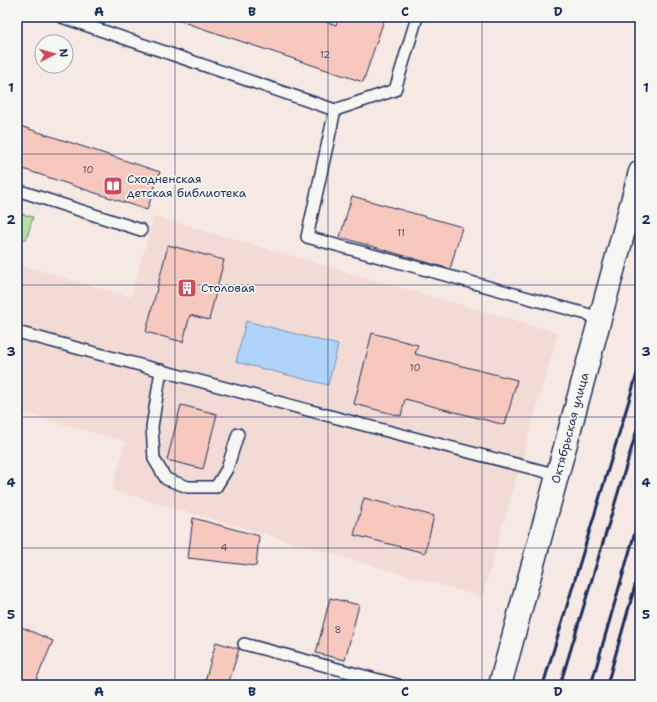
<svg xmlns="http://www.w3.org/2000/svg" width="657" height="702" font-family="'Shantell Sans',sans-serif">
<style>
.built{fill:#f2dad5}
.green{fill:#b8e29f;stroke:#6a887e}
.water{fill:#b0d4f9;stroke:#7492bb}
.building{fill:#f7c8bd;stroke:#1b2f5e}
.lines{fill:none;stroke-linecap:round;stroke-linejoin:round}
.service-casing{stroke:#1b2f5e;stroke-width:14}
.tertiary-casing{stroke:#1b2f5e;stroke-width:25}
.service{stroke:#f6f6f2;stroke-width:11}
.tertiary{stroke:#f6f6f2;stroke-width:22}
.rail{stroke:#1b2f5e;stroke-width:3}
.grid{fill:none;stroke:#1b2f5e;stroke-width:1;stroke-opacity:0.55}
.labels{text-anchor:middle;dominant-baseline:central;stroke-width:3.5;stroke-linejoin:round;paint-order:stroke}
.number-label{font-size:10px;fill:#525576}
.poi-label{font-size:12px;fill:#1b2f5e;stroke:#f6f6f2;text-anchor:start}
.street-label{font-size:12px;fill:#1b2f5e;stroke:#f6f6f2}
.neatline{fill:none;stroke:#1b2f5e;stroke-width:1.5}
.grid-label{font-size:13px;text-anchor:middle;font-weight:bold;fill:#1b2f5e}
</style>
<rect width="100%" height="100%" fill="#f6e8e2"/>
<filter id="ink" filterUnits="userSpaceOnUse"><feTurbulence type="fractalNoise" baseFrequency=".025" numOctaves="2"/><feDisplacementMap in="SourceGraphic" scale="8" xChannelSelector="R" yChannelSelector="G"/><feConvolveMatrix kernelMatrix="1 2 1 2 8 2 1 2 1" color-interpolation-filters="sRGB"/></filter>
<g filter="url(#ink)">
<!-- built -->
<polygon class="built" points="154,216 558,333 482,597 112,490 126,442 17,411 17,264 131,297"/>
<!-- green -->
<polygon class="green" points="17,213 33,217 26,240 17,237"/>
<!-- water -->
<polygon class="water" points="246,321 338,345 328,385 236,362"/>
<!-- building -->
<g class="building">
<polygon points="177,17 312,17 336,25 339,17 385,17 363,82 177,20"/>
<polygon points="17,125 160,172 147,210 17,167"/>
<polygon points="352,196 462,227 450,269 340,237"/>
<polygon points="168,245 224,260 209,320 190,315 183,342 146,332"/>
<polygon points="372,333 418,345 415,354 517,380 505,425 405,399 401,416 354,404"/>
<polygon points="181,405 217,414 203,469 167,460"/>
<polygon points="364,498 434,516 425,553 354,535"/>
<polygon points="193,518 259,536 256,566 188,558"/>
<polygon points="330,598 359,605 345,660 316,653"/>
<polygon points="17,625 53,641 34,685 17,685"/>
<polygon points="216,642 239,649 228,685 204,685"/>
</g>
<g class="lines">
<!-- service casing -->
<g class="service-casing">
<g id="service">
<polyline points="62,17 335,110"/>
<polyline points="417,17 395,90 335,110 307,237 601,318"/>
<polyline points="17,190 141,230"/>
<polyline points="17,332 360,424 558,475"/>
<polyline points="161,370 152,427 154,459 166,479 188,487 216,487 227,469 238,434"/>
<polyline points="244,644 398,685"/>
</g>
</g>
<!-- tertiary casing -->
<g class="tertiary-casing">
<polyline id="tertiary" points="500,685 640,172"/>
</g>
<!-- service -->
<use href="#service" class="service"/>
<!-- tertiary -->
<use href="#tertiary" class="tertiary"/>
<!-- rail -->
<g class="rail">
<polyline points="543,685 640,364"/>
<polyline points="560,685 640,420"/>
<polyline points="591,685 640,515"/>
<polyline points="607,685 640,568"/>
</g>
</g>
</g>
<!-- grid -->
<path class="grid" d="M175 17V685M328 17V685M482 17V685M17 154H640M17 285H640M17 417H640M17 548H640"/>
<!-- icons -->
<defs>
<g id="library-square" transform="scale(1)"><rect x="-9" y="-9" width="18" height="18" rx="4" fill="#d1495b" stroke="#f6f6f2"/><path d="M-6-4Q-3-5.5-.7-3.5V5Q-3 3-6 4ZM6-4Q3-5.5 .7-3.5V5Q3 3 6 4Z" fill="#fff"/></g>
<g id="building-square" transform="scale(1)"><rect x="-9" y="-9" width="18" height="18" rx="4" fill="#d1495b" stroke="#f6f6f2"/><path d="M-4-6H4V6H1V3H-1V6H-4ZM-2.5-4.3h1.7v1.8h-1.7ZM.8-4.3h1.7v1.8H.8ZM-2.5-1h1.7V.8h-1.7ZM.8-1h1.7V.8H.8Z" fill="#fff"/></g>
</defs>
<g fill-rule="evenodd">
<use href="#library-square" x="113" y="186"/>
<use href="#building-square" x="187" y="288"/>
</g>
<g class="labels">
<!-- number labels -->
<g class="number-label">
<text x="325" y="54">12</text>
<text x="88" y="169">10</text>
<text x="401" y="232">11</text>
<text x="415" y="367">10</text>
<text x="224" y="547">4</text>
<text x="338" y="629">8</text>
</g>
<!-- poi labels -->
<g class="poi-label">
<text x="127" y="179">Сходненская<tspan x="127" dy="14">детская библиотека</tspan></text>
<text x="201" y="288">Столовая</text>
</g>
<!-- street labels -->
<g class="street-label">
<text transform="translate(570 428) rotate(-75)">Октябрьская улица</text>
</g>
</g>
<!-- margin -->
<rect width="657" height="702" fill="none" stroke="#f6f6f2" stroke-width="44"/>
<!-- north arrow -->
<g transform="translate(54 54) rotate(84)"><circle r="19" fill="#f6f6f2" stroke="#9ea6b7"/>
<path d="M0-3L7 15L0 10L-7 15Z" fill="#d1495b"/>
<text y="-6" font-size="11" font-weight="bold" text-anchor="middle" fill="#1b2f5e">N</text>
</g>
<rect x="22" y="22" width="613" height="658" class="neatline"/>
<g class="grid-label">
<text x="99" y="16">A</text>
<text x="252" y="16">B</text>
<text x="405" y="16">C</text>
<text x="558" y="16">D</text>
<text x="11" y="92">1</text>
<text x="646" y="92">1</text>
<text x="11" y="224">2</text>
<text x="646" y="224">2</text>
<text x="11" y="356">3</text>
<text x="646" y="356">3</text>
<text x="11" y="487">4</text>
<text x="646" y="487">4</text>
<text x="11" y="619">5</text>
<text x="646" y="619">5</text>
<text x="99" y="696">A</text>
<text x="252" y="696">B</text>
<text x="405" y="696">C</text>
<text x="558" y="696">D</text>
</g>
</svg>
